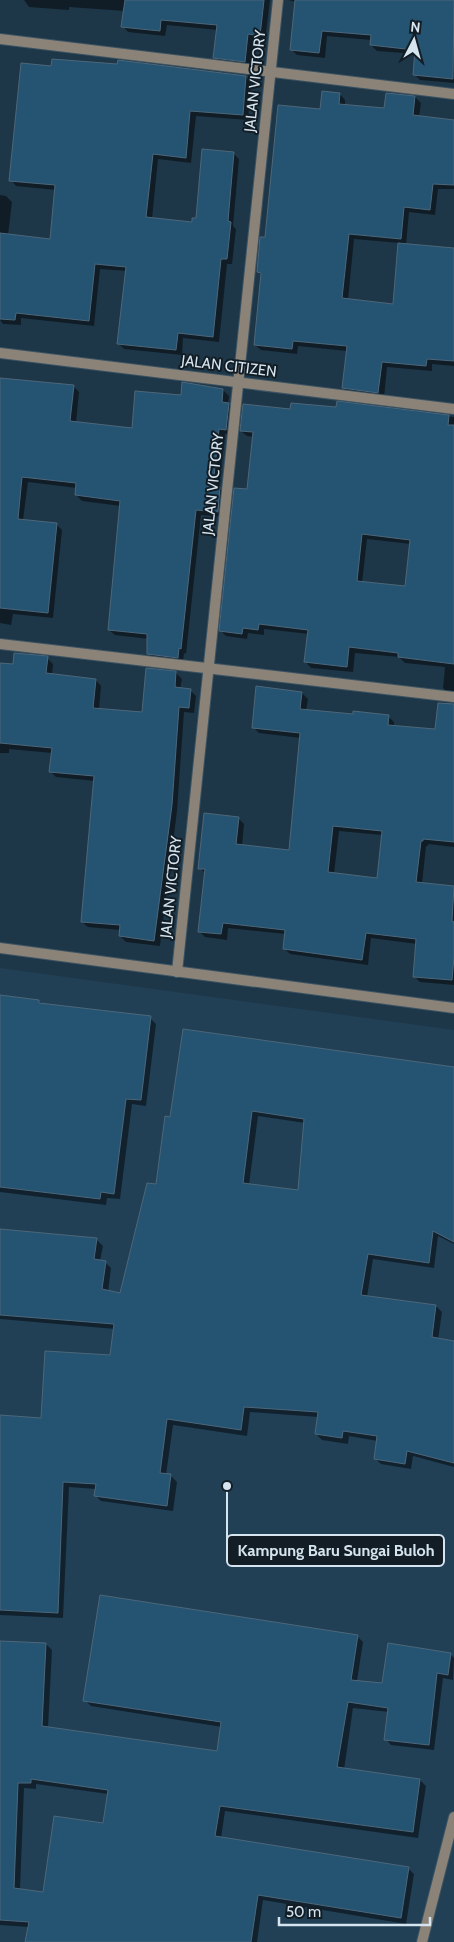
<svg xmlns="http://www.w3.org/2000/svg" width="454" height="1942" font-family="Cabin,sans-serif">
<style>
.built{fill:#214056}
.shadow{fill:#0007;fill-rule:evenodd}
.building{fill:#255372;stroke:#4d677a;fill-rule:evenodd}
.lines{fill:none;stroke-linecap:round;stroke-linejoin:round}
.minor-casing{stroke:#3b5363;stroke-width:12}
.minor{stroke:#8b8377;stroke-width:10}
.labels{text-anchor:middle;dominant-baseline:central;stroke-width:4;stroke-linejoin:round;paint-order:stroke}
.street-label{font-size:15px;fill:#d5e4ef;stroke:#121d25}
.leader{fill:none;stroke:#d5e4ef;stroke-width:2}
.callout-dot{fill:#d5e4ef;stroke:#121d25;stroke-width:2}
.callout{fill:#121d25;stroke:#d5e4ef;stroke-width:2}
.callout-label{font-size:16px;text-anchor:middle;font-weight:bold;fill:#d5e4ef}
</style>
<rect width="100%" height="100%" fill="#1e3748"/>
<!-- built -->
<polygon class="built" points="0,968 454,1030 454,1942 0,1942"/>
<!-- shadow -->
<g class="shadow">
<polygon points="24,0 270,0 265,41 253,40 250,67 220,63 215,57 218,30 167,25 165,36 128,32 123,26 125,11 69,7 69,10 29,7"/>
<polygon points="288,0 454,0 454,83 420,80 414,74 416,54 377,51 371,45 371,40 327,36 325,58 297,55 291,49 296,2"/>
<polygon points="246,77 251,83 248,120 196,116 191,163 158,159 152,219 193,224 197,219 233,153 239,159 233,226 236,229 232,264 227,264 219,342 183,338 182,355 124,349 118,343 127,271 100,269 94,326 21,318 21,325 3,324 0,320 0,195 6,196 12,202 8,235 51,240 56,190 16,186 11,180"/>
<path d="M340 94 345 100V106L386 109 415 97 421 103 419 117 454 125V189H438L435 215 409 212 406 245 454 250V366L432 364V371L387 367 384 398 349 394 343 388 347 351 298 346 297 354 261 350 255 345 262 276 258 272 266 239 321 110ZM354 239 400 243 394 305 348 300Z"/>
<polygon points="0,380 73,386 79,392 76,423 133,429 182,396 223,390 229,396 228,404 234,410 232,435 225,434 219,488 226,494 223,517 201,515 186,654 184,653 183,663 154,660 148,654 149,639 115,635 109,630 121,506 82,501 76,495 77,488 28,482 23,520 56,524 62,530 53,618 13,614 11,625 0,623"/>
<path d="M338 403 454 417V695L449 694 443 688 445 667 405 663 399 657 355 653 353 672 311 668 306 662 309 634 264 629V635L248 633 247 639 226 636 221 631 248 491 254 437 247 436 241 431 291 411 337 409ZM367 539 411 544 406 588 362 583Z"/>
<polygon points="47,658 53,664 52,675 96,680 101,686 99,709 143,714 176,673 182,679 180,689 190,690 196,696 194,713 184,712 177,811 160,946 126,942 120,936 121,930 88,927 82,922 95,781 56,777 50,771 52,753 9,749 9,753 0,753 0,664 14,666"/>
<path d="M302 693 308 699 306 711 388 716 394 722V727L437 730 454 705V847L428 844V846H426L422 884 454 887V985L420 982 414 976 417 944 371 938 368 965 290 954 284 948 286 934 228 928 227 940 205 937 199 931 206 874 200 868 238 818 244 824 242 846 290 852 301 738 259 733 253 727ZM339 831 382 835 378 879 334 874Z"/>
<polygon points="0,996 39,1001 42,1004 150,1018 156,1024 146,1106 132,1104 120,1199 107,1198 106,1205 0,1192"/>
<path d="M454 1069V1244L438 1236 434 1268 373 1259 367 1297 436 1306 442 1312 438 1340 454 1342V1467L413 1456 411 1469 381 1464 375 1458 378 1441 349 1436 348 1444 322 1440 316 1434 318 1417 250 1412 247 1436 173 1425 166 1475 171 1476 177 1482 173 1511 101 1501 95 1495 96 1489 69 1487 63 1618 0 1615V1417L42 1419 111 1356 115 1329 0 1319V1231L97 1240 103 1246 100 1261 105 1262 111 1268 108 1292 121 1294 157 1186 171 1118ZM258 1116 305 1123 299 1191 249 1185Z"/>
<path d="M357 1636 363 1642 357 1681 383 1685 450 1654 454 1658 453 1680 443 1678 434 1750 391 1745 386 1739 389 1712 353 1708 344 1770 420 1780 426 1786 418 1838 225 1811 221 1838 408 1868 414 1874 406 1924 263 1900 257 1942H27L29 1927 0 1925V1642L46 1644 52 1650 48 1728 218 1752 222 1727 91 1706 85 1700ZM36 1784 108 1794 104 1825 44 1893 20 1890 24 1788 36 1789Z"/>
</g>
<!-- building -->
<g class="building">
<polygon points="125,0 264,0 260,36 248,34 245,62 213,58 217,25 161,20 160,31 121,27"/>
<polygon points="295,0 454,0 453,79 413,75 415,50 370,45 371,35 322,31 319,53 290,50"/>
<polygon points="52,59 117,64 118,60 246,76 243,115 190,111 186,158 153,154 146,217 192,222 192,218 196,218 202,149 234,152 228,221 231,222 227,259 221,259 213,337 178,333 176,350 117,344 126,267 95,264 89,321 16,313 15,320 0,319 0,233 50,239 55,185 9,181 21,63 51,66"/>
<polygon points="322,91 340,93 339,104 384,108 386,93 415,96 413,115 454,120 454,185 433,184 430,210 404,207 401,239 349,234 342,298 393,304 398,243 454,248 454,361 427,359 426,366 382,362 378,393 342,388 347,346 293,341 292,349 254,345 261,273 257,272 260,237 265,237 278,105 320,109"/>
<polygon points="0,378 74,385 70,421 132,428 135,391 181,395 182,382 223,389 222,402 229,403 226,430 219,429 213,486 220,487 218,512 196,510 181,649 179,648 178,658 147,654 147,634 108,630 120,501 75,495 76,483 22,477 18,519 57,523 48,613 0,608"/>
<path d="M337 401 449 415 448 425H454V664L398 657V653L349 647 347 667 304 662 308 630 259 624 258 630 243 628 242 634 219 631 234 488 247 489 253 432 240 431 243 404 290 409 291 403 336 407ZM362 534 410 540 405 586 357 581Z"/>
<polygon points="14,653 48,656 46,673 96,679 93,708 142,712 146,668 176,671 175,687 191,689 189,708 179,707 172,805 154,941 119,936 120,925 81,922 94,776 49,772 52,748 0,743 0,663 13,664"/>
<path d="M256 686 302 692 300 709 353 714V711L389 715 388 725 435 729 438 703 454 704V842L423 839V841H421L416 882 454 886 452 921 454 922V957L452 980 413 977 416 939 366 933 362 960 283 949 285 930 223 923 221 934 198 932 205 869H198L204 813 239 817 236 844 289 850 300 733 252 728ZM333 826 382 831 377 878 328 872Z"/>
<polygon points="0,995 39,1000 39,1003 151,1016 141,1100 126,1099 114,1194 101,1192 100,1199 0,1187"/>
<path d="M183 1029 454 1067V1242L433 1231 429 1263 368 1254 361 1295 436 1305 432 1337 454 1341V1463L407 1451 405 1464 374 1459 377 1436 343 1431 342 1438 315 1434 318 1412 244 1407 241 1430 167 1419 160 1473 171 1474 167 1506 94 1496 96 1484 63 1482 58 1613 0 1610V1415L41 1418 45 1351 110 1355 114 1324 0 1315V1229L97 1238 94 1259 106 1261 102 1289 120 1293 147 1183 156 1184 165 1116 170 1117ZM252 1111 304 1119 298 1190 243 1183Z"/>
<path d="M100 1595 358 1635 351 1680 382 1683 388 1643 451 1653 448 1675 437 1673 429 1745 384 1740 388 1708 348 1702 337 1767 420 1779 413 1832 220 1806 215 1836 409 1867 401 1918 258 1895 251 1942H25L29 1922 0 1920V1641L46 1643 42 1726 217 1751 221 1722 83 1701ZM31 1779 108 1790 103 1823 54 1816 43 1892 14 1888 18 1783H31Z"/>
</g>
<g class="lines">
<!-- minor casing -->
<g class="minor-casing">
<g id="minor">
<polyline points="0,39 454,94"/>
<polyline points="0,353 454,409"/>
<polyline points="0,644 454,697"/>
<polyline points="0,948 454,1008"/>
<polyline points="177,972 278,0"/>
<polyline points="422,1942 454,1817"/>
</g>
</g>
<!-- minor -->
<use href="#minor" class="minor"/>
</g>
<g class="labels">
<!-- street labels -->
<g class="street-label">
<text transform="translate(255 81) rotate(-84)">JALAN VICTORY</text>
<text transform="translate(229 366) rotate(7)">JALAN CITIZEN</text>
<text transform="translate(213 484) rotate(-84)">JALAN VICTORY</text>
<text transform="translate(171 887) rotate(-84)">JALAN VICTORY</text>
</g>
</g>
<!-- callouts -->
<path class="leader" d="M227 1486L227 1550"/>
<circle class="callout-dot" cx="227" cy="1486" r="5"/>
<rect class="callout" x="227" y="1535" width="217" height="31" rx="5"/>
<g class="callout-label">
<text x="336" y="1556">Kampung Baru Sungai Buloh</text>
</g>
<!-- north arrow -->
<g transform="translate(414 40) rotate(6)" stroke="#121d25" stroke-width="4" paint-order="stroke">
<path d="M0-4L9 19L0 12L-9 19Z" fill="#d5e4ef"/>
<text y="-8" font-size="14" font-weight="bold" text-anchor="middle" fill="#d5e4ef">N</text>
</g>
<!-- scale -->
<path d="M279 1917v8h151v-8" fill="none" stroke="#d5e4ef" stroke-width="2.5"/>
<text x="286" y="1917" font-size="15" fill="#d5e4ef" stroke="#121d25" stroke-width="4" paint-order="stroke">50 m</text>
</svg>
